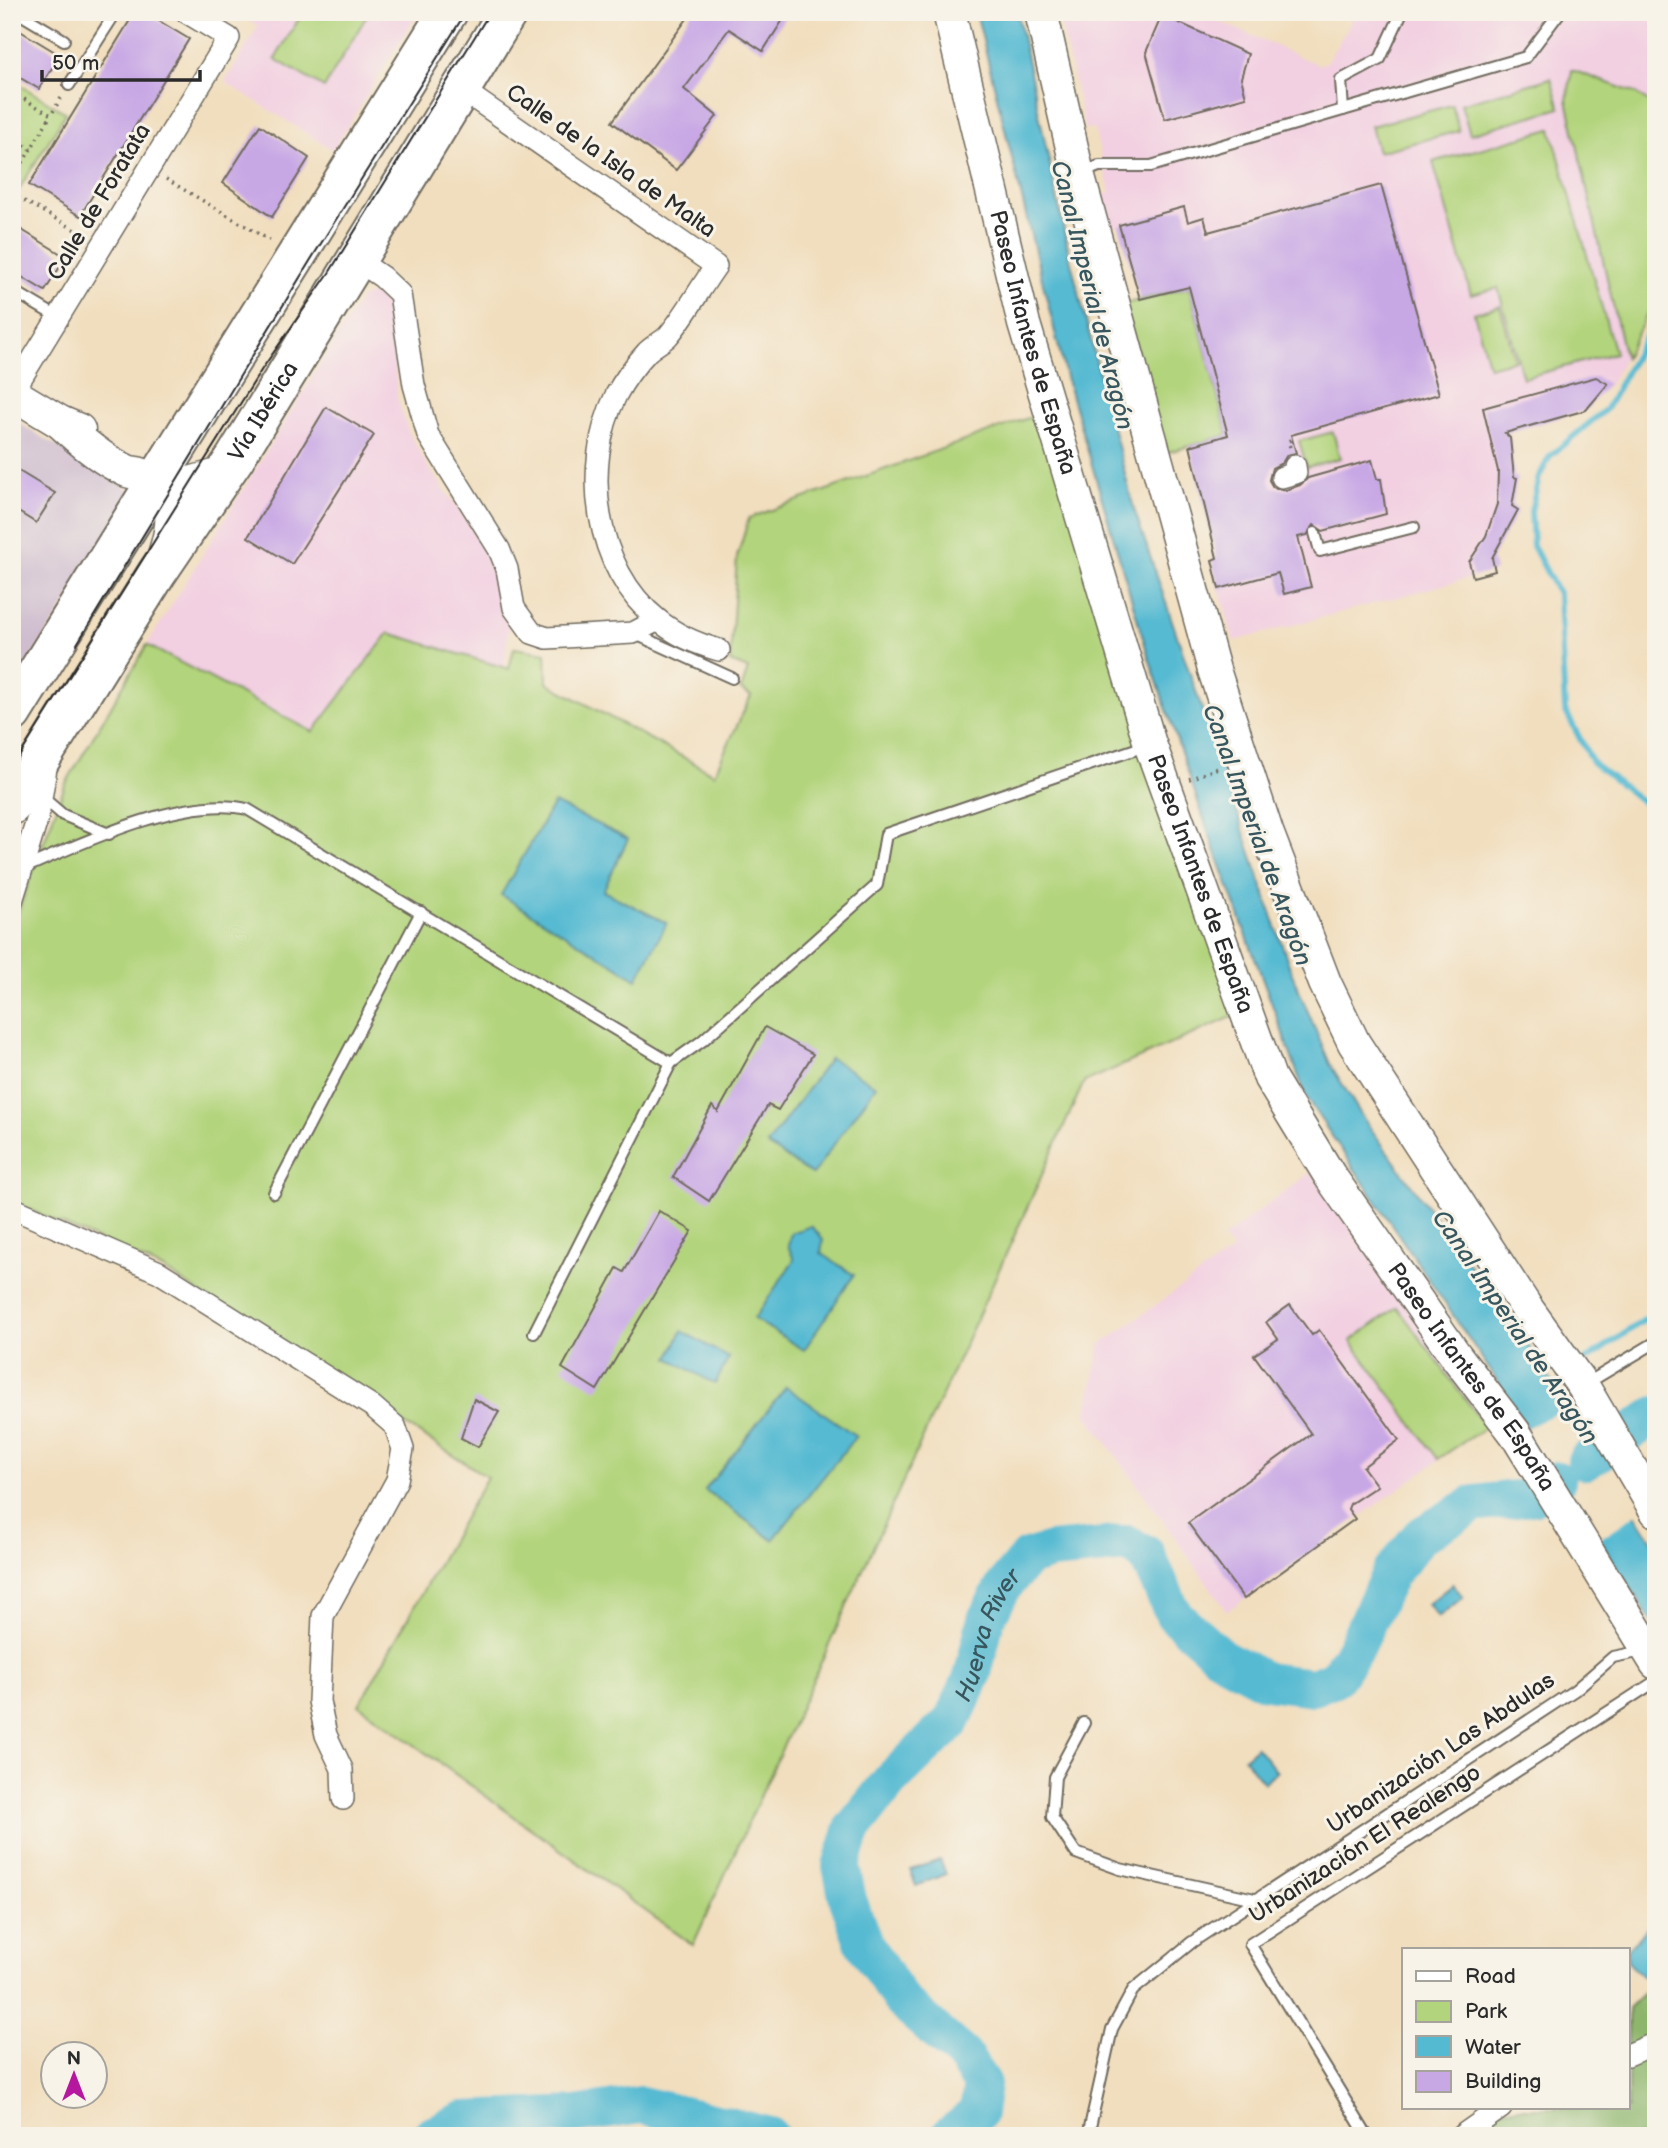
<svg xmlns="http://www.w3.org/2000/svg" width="1668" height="2148" font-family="'Balsamiq Sans',sans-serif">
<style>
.built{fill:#f2cfe1}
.industrial{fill:#cfbdcf}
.green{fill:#b2d47c;stroke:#6e8054;stroke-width:2}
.forest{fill:#8db66c;stroke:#5c704c;stroke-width:2}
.water{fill:#54bad2;stroke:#40727e;stroke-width:2}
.pier{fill:#f1debe}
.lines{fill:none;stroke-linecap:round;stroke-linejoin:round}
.stream{stroke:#54bad2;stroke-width:6}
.river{stroke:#54bad2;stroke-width:38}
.building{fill:#c8a7e5}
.lane-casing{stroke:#706a5e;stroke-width:14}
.street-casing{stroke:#706a5e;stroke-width:24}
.secondary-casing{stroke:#706a5e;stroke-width:35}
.highway-casing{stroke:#706a5e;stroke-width:42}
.path{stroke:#706a5e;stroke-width:3.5;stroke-dasharray:2 5;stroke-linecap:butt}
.lane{stroke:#fff;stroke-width:10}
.street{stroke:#fff;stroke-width:21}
.secondary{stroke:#fff;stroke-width:32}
.highway{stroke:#fff;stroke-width:38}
.tram{stroke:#2b2b2b;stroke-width:2}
.labels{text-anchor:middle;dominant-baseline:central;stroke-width:6;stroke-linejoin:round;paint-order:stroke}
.street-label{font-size:23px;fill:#2b2b2b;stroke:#f7f3e8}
.water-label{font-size:24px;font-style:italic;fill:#37565d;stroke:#f7f3e8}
</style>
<rect width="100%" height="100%" fill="#f7f3e8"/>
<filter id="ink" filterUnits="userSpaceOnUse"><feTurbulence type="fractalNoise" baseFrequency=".0143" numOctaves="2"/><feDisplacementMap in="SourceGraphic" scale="14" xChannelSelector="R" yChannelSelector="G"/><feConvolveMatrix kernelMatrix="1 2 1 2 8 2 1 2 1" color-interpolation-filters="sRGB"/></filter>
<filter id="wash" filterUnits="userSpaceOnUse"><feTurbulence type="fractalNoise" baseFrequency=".00686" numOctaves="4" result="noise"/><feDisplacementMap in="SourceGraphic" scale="28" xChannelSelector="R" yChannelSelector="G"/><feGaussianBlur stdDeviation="1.57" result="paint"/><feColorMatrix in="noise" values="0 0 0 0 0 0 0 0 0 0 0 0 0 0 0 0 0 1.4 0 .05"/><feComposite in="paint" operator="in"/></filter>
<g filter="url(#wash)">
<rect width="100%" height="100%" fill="#f1debe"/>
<!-- built -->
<g class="built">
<polygon points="235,12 418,12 333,150 225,82 258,26"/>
<polygon points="1058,12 1198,12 1319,65 1327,62 1357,12 1656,12 1656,288 1651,307 1612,381 1586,410 1506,433 1511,454 1492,558 1495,571 1234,641 1219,589 1278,573 1284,594 1311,586 1294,522 1217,558 1190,446 1165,453 1140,299 1120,225 1107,228 1100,195 1110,192 1094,128 1085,130"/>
<polygon points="373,293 389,296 392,307 397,397 408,431 428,467 491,554 498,571 502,592 500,612 509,627 504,667 389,633 314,732 147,645 361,298"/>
<polygon points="1311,1172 1490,1424 1227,1611 1086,1414 1100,1345 1233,1250 1223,1238"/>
</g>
<!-- industrial -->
<polygon class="industrial" points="12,419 137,494 12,687"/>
<!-- green -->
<g class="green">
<polygon points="303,12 369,12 324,88 275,59"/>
<polygon points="1572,70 1635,93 1656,107 1656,288 1651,307 1625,358 1567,100"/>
<polygon points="1551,78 1560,108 1470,134 1461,104"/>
<polygon points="12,80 66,113 12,201"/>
<polygon points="1452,105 1459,131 1378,152 1371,126"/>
<polygon points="1551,129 1615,353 1523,378 1498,288 1471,295 1433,162"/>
<polygon points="1189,287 1228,435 1165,453 1124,304"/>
<polygon points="1500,306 1515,360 1489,367 1474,313"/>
<polygon points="1042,413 1239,1014 1084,1082 693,1945 359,1705 487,1477 163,1269 12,1202 12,928 65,785 147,645 313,732 389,633 509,669 514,648 546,653 547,683 714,774 751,696 741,690 748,669 730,662 737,557 749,518"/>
<polygon points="1333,432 1340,458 1307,467 1299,441"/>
<polygon points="1397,1307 1486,1427 1438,1459 1351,1341"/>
</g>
<!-- forest -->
<polygon class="forest" points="1656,1981 1656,2136 1461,2136 1501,2108 1628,2108 1628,2008"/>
<!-- water -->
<g class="water">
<polygon points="976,12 1017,12 1070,258 1134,509 1292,974 1330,1064 1363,1118 1532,1351 1656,1547 1656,1628 1494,1376 1307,1099 1208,831 1148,655 1066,377"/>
<polygon points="554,803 628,839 603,891 667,923 637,979 501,895"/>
<polygon points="830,1058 876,1086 812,1175 767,1145"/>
<polygon points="811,1226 823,1239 821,1253 854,1275 804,1350 754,1319 794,1260 788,1246 791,1233"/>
<polygon points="682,1331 729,1358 715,1384 669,1358"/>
<polygon points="786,1387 856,1436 773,1540 705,1490"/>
<polygon points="1453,1584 1463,1597 1438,1617 1428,1604"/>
<polygon points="1257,1747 1277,1772 1264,1783 1244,1758"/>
<polygon points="940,1860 946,1874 916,1886 910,1870"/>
<polygon points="1656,1920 1656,1964 1643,1977 1628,1962 1626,1950"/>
</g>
<!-- pier -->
<polygon class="pier" points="1571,1406 1638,1513 1595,1542 1524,1429"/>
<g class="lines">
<!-- stream -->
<g class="stream">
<polyline points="1656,318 1606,409 1550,456 1539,477 1531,511 1533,546 1559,595 1565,710 1592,762 1644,803 1656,818"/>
<polyline points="1586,1360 1656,1312"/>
</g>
<!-- river -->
<g class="river">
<polyline points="1586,1461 1656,1415"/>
<polyline points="430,2136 464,2120 576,2115 641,2105 770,2136"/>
<path id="s1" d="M949 2136 978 2113 982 2084 963 2055 902 2002 864 1944 848 1900 841 1866 853 1828 891 1780 952 1721 972 1677 986 1619 1004 1586 1027 1558 1051 1551 1127 1544 1146 1554 1174 1615 1221 1657 1266 1681 1313 1687 1335 1678 1353 1652 1390 1574 1420 1536 1474 1504 1532 1497 1557 1480"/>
</g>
</g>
<g id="blocks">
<!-- building -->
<g class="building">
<polygon points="135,12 144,12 189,39 80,216 29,185"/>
<polygon points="692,12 788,12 763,51 729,29 684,89 717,116 676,170 612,122"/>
<polygon points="1162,15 1248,54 1241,78 1246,97 1165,119 1146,52"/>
<polygon points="12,26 60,55 39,89 12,73"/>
<polygon points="260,125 309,158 272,217 223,183"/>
<polygon points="1381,185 1439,394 1291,435 1296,453 1287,455 1282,463 1272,468 1269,480 1273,487 1286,490 1300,485 1308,478 1372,460 1377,479 1381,479 1386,514 1323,531 1314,525 1307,535 1298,537 1311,587 1284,594 1278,573 1219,589 1212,560 1217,558 1190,446 1228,435 1189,287 1140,299 1119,225 1184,207 1188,222 1204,217 1208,232"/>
<polygon points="12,224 66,257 45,291 12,271"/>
<polygon points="1596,377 1608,384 1586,410 1505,433 1510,438 1514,477 1517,478 1512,506 1518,510 1492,558 1495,571 1473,577 1469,562 1486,536 1497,504 1498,471 1483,408"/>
<polygon points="326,407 374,435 292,564 248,537"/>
<polygon points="12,467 55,493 36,523 12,508"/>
<polygon points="765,1027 813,1054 778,1110 768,1105 709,1201 673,1177 712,1106 718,1112"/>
<polygon points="659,1211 692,1231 597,1390 562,1368 617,1268 624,1272"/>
<polygon points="1290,1305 1312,1335 1319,1330 1399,1440 1363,1467 1377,1486 1350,1504 1348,1509 1355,1519 1244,1599 1188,1523 1311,1434 1254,1355 1278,1339 1266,1322"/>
<polygon points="474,1399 499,1412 478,1447 461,1438"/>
</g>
</g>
</g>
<g filter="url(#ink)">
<use href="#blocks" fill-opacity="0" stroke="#706a5e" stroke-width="2"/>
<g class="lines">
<!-- lane casing -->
<g class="lane-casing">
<g id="lane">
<polyline points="17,12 64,40"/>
<polyline points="69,85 116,12"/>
<polyline points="1343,110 1526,57 1560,12"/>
<polyline points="1082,173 1099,166 1151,166 1343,110 1341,80 1380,59 1402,12"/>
<polyline points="12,290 59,318"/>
<polyline points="1315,533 1320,551 1414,527"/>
<polyline points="633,633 732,678"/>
<polyline points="42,797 63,815 109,834"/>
<path d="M24 868C81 843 186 794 247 809L671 1063"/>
<polyline points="274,1193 421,912"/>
<polyline points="534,1333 671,1063 702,1041 877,885 886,834 1148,745"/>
<polyline points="1584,1385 1656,1342"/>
<polyline points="1084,1723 1055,1777 1052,1817 1076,1853 1120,1869 1259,1900"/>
<polyline points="1088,2136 1112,2029 1133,1990 1192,1942 1575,1690 1613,1657 1643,1651"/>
<polyline points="1367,2136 1250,1944 1656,1681"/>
</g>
</g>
<!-- street casing -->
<g class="street-casing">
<g id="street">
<path d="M461 89 716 266C700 288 686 315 668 336 662 342 653 346 647 352 635 365 624 380 616 395 581 466 594 569 658 620 676 635 697 644 719 650"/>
<polyline points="357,260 382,277 400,294 414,385 428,435 499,549 507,569 514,608 532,633 547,638 633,633 658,620"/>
<polyline points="12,393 229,38 186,12"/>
<polyline points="1282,477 1296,473 1295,466"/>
<polyline points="12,901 38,817 46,768"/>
<polyline points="12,1208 159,1272 372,1406 395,1426 403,1449 397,1480 323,1616 319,1701 326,1735 342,1769 343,1799"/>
<polyline points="1628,2055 1656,2043"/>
<polyline points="1461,2136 1501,2108"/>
</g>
</g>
<!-- secondary casing -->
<g class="secondary-casing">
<g id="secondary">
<path id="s2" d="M949 12 1024 324 1150 744 1270 1078 1330 1176 1456 1356 1515 1433 1656 1663"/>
<polyline points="1041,12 1078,174 1214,670 1267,832 1325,983 1354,1043 1526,1307 1583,1386 1656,1511"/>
<polyline points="12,393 60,422 79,430"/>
<path d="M60 422C80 441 101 459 125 470 130 473 136 472 141 474 179 491 175 521 164 555"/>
<polyline points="157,483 190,483 225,473"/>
</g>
</g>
<!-- highway casing -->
<g class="highway-casing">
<g id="highway">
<polyline points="12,713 448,12"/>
<path id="s3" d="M12 805 157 573 235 458 508 12"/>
</g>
</g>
<!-- path -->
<g class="path">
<polyline points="12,92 51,115 61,98"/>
<polyline points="12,109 12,113"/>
<polyline points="12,138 31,149"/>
<polyline points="166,179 271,241"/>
<polyline points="12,181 51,115"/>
<polyline points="12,194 86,236"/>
<polyline points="1290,447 1288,441 1293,439"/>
<polyline points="1189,779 1221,767"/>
</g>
<!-- lane -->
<use href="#lane" class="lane"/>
<!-- street -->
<use href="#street" class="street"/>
<!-- secondary -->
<use href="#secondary" class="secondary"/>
<!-- highway -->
<use href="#highway" class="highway"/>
<!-- tram -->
<g class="tram">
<polyline points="77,644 310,261 466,12"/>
<polyline points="12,768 262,369 329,273 490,12"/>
</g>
</g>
</g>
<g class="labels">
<!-- street labels -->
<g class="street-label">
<text transform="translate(611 161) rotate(35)">Calle de la Isla de Malta</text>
<text transform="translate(99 202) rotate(-59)">Calle de Foratata</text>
<text stroke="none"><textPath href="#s2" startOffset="341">Paseo Infantes de España</textPath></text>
<text stroke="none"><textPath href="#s3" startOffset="467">Vía Ibérica</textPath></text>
<text stroke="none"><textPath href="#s2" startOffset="908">Paseo Infantes de España</textPath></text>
<text stroke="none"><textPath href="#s2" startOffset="1475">Paseo Infantes de España</textPath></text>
<text transform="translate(1441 1753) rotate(-34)">Urbanización Las Abdulas</text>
<text transform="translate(1365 1844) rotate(-33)">Urbanización El Realengo</text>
</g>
<!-- water labels -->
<g class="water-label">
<text transform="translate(1092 295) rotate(76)">Canal Imperial de Aragón</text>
<text transform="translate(1257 835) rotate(70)">Canal Imperial de Aragón</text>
<text transform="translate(1515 1327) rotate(56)">Canal Imperial de Aragón</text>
<text stroke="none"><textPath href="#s1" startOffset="612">Huerva River</textPath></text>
</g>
</g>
<!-- margin -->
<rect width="1668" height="2148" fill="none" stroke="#f7f3e8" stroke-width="42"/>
<!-- legend -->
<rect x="1402" y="1948" width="228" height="161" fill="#f7f3e8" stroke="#a5a39c" stroke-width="2"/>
<rect x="1416" y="1971" width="35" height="10" fill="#ffffff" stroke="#a5a39c" stroke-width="2"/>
<text x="1465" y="1983" font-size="21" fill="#2b2b2b">Road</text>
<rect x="1416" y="2001" width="35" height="21" fill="#b2d47c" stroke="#a5a39c" stroke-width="2"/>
<text x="1465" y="2018" font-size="21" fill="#2b2b2b">Park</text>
<rect x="1416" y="2036" width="35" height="21" fill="#54bad2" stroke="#a5a39c" stroke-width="2"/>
<text x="1465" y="2054" font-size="21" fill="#2b2b2b">Water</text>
<rect x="1416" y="2071" width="35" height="21" fill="#c8a7e5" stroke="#a5a39c" stroke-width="2"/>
<text x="1465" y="2088" font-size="21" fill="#2b2b2b">Building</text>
<!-- north arrow -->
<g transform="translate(74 2075)"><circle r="33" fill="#f7f3e8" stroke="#a5a39c" stroke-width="2"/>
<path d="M0-5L12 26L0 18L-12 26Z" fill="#b5179e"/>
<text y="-10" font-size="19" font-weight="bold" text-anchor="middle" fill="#2b2b2b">N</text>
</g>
<!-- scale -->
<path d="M42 70v10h158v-10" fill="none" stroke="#2b2b2b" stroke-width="3.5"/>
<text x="52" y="70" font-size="21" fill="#2b2b2b" stroke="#f7f3e8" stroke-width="5" paint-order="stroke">50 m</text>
</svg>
